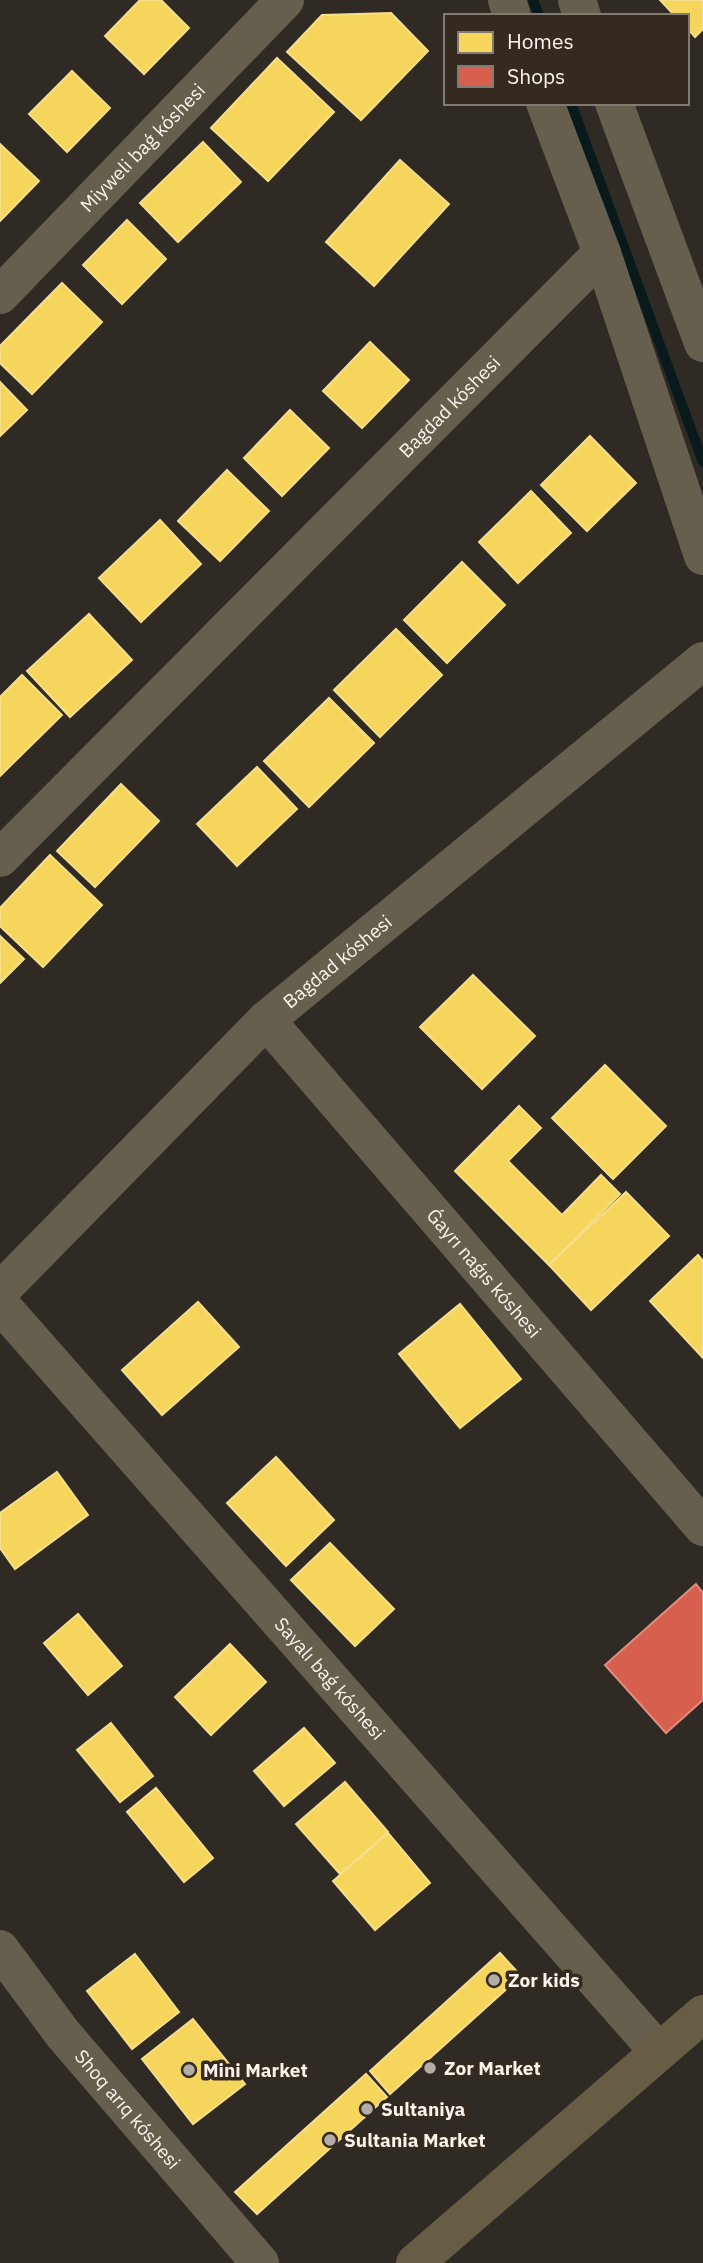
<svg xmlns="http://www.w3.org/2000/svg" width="703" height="2263" font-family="'IBM Plex Sans',sans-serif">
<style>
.homes{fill:#f6d55c;stroke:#f7de88;stroke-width:2}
.shops{fill:#d6604d;stroke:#e18c7d;stroke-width:2}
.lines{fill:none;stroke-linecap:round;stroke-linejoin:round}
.stream{stroke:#091a1c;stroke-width:10}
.minor{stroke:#665f4d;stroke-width:38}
.major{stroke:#675d44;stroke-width:38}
.poi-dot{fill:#b3ada7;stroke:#342a1f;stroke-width:2.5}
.labels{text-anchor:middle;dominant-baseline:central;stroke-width:7;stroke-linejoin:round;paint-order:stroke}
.street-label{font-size:19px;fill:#faf4ed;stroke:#342a1f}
.poi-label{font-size:19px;font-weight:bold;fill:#faf4ed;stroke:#342a1f;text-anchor:start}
</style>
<rect width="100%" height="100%" fill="#2f2a24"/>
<!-- homes -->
<g class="homes">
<polygon points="140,0 161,0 189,28 144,74 105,36"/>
<polygon points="660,0 703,0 703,29 695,37 687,28 687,16 675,16"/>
<polygon points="391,13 428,51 361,120 287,52 322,15"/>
<polygon points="277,58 334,112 268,181 211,128"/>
<polygon points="72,71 110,108 67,152 29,114"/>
<polygon points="203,142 241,182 178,242 140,203"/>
<polygon points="0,144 39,181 0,221"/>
<polygon points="400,160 449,204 374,286 326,242"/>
<polygon points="127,220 166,259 122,304 83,265"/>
<polygon points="62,283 102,322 32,394 0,363 0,346"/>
<polygon points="370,342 409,380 362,428 323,391"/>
<polygon points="0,382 27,410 0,436"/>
<polygon points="290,410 329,448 282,496 244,458"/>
<polygon points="590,436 636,483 587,531 541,485"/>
<polygon points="227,470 269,511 220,561 178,521"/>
<polygon points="531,491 571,533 518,583 479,542"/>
<polygon points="160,520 201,564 141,622 99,578"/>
<polygon points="462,562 505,605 447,663 404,620"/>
<polygon points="89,614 132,660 70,717 27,671"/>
<polygon points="396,629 442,675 380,737 334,690"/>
<polygon points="22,675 62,715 0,776 0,697"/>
<polygon points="329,698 374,743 309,807 264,761"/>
<polygon points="257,767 297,809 237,866 197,824"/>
<polygon points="121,784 159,821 95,887 57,851"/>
<polygon points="50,855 102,905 43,967 0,926 0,908"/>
<polygon points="0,936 24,959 0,983"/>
<polygon points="473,975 535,1036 482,1089 420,1027"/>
<polygon points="605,1065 666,1126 613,1179 552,1118"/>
<polygon points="519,1106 541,1128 508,1161 562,1215 601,1175 620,1194 549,1265 455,1171"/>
<polygon points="626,1192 669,1236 591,1310 549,1265"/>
<polygon points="698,1255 703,1261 703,1358 650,1301"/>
<polygon points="198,1302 239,1347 162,1415 122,1370"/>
<polygon points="460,1304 521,1379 460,1428 399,1354"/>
<polygon points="276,1457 334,1520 286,1566 227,1503"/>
<polygon points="57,1472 88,1515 15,1569 0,1548 0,1513"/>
<polygon points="330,1543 394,1609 355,1646 291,1580"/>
<polygon points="78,1614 122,1666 88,1695 44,1643"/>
<polygon points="230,1644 266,1682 211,1735 175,1697"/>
<polygon points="111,1723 153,1776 120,1802 77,1750"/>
<polygon points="304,1728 335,1763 284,1806 254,1771"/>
<polygon points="345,1782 388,1832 340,1874 296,1824"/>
<polygon points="156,1788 213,1858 184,1882 127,1812"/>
<polygon points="388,1833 430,1883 375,1930 333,1881"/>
<polygon points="500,1953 521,1976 390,2094 370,2071"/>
<polygon points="135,1954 179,2012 132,2049 87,1991"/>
<polygon points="193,2019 245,2084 193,2124 142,2059"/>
<polygon points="366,2074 387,2097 257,2214 235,2192"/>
</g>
<!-- shops -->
<polygon class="shops" points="696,1584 703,1593 703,1700 666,1733 605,1665"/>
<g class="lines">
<!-- stream -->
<g class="stream">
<polyline points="533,0 539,16"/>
<polyline points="571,103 703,462"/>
</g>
<!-- minor -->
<g class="minor">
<polyline points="507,0 512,16"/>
<polyline points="577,0 582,16"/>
<polyline points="545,103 602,253 703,556"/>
<polyline points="614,103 703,343"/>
<path id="s1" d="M0 295 285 0"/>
<path id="s2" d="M0 858 602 253"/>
<path id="s3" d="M266 1020 703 1527"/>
<path id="s4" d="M0 1291 266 1020 703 661"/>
<path id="s5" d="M0 1304 658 2051"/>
<path id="s6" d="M0 1949 63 2034 260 2263"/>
</g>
<!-- major -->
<polyline class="major" points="415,2263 703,2014"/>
</g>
<!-- markers -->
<g class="poi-dot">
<circle cx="494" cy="1980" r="7"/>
<circle cx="430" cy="2068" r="7"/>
<circle cx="189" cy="2070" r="7"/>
<circle cx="367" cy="2109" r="7"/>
<circle cx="330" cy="2140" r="7"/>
</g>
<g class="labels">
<!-- street labels -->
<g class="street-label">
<text stroke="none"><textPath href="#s1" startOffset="205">Miyweli baǵ kóshesi</textPath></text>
<text stroke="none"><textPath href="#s2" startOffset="637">Bagdad kóshesi</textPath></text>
<text stroke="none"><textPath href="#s4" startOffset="472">Bagdad kóshesi</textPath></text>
<text stroke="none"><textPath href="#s3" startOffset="334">Ǵayrı naǵıs kóshesi</textPath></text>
<text stroke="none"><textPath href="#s5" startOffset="499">Sayalı baǵ kóshesi</textPath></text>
<text stroke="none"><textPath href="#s6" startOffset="205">Shoq arıq kóshesi</textPath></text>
</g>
<!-- poi labels -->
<g class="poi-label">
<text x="508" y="1980">Zor kids</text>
<text x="444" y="2068">Zor Market</text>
<text x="203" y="2070">Mini Market</text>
<text x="381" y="2109">Sultaniya</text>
<text x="344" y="2140">Sultania Market</text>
</g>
</g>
<!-- legend -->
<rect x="444" y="14" width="245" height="91" fill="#342a1f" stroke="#837b71" stroke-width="2"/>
<rect x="458" y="32" width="35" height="21" fill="#f6d55c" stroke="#837b71" stroke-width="2"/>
<text x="507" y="49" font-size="21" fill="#faf4ed">Homes</text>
<rect x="458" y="66" width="35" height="21" fill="#d6604d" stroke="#837b71" stroke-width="2"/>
<text x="507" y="84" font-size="21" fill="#faf4ed">Shops</text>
</svg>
